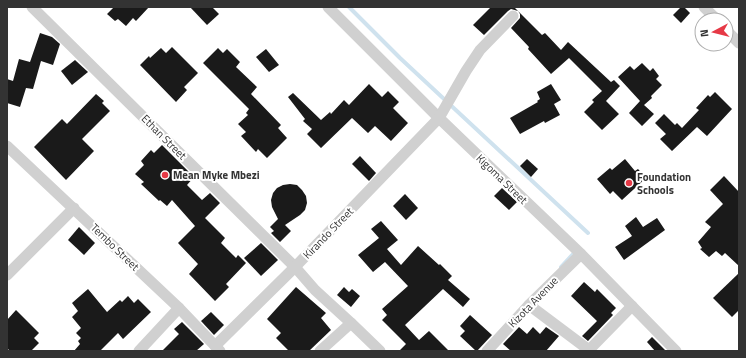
<svg xmlns="http://www.w3.org/2000/svg" width="746" height="358" font-family="'Titillium Web',sans-serif">
<style>
.lines{fill:none;stroke-linecap:round;stroke-linejoin:round}
.stream{stroke:#cfe2ee;stroke-width:4}
.building{fill:#1a1a1a}
.street{stroke:#d0d0d0;stroke-width:11}
.poi-dot{fill:#e63946;stroke:#fff;stroke-width:1.5}
.labels{text-anchor:middle;dominant-baseline:central;stroke-width:4;stroke-linejoin:round;paint-order:stroke}
.street-label{font-size:11px;fill:#333;stroke:#fff}
.poi-label{font-size:11px;font-weight:bold;fill:#333;stroke:#fff;text-anchor:start}
</style>
<rect width="100%" height="100%" fill="#fff"/>
<g class="lines">
<!-- stream -->
<g class="stream">
<polyline points="349,7 400,58 588,233"/>
<polyline points="561,267 574,253"/>
</g>
</g>
<!-- building -->
<g class="building">
<polygon points="114,7 149,7 136,21 133,18 126,26 118,19 115,21 107,14"/>
<polygon points="190,7 212,7 219,14 207,25"/>
<polygon points="491,7 514,7 542,35 545,33 561,50 568,42 611,82 614,80 620,86 606,101 619,114 602,130 584,112 594,102 592,100 602,91 569,58 551,74 528,49 529,47 511,28 520,18 520,14 518,11 511,9 508,11 484,35 473,25"/>
<polygon points="681,7 684,7 690,13 681,23 673,15"/>
<polygon points="40,33 52,37 60,44 53,65 41,61 33,89 26,88 20,107 7,103 7,79 13,81 19,59 30,62"/>
<polygon points="172,47 198,73 184,87 187,90 176,102 140,65 149,56 150,58 161,48 166,53"/>
<polygon points="218,48 223,53 227,49 240,62 236,67 257,87 251,94 281,125 278,128 287,138 267,158 258,149 256,152 241,136 246,132 238,124 248,115 246,113 249,109 203,63"/>
<polygon points="266,49 279,65 269,72 256,57"/>
<polygon points="75,60 88,72 72,85 61,71"/>
<polygon points="642,63 650,71 653,68 659,76 656,79 662,85 651,96 652,98 644,105 654,114 642,126 629,113 640,101 618,77 630,66 634,70"/>
<polygon points="369,84 382,97 388,91 399,102 393,108 408,123 391,141 375,126 368,133 352,118 321,148 307,134 312,129 303,121 305,119 288,97 293,93 321,120 330,112 331,114 344,100 349,105"/>
<polygon points="551,84 561,100 554,104 560,115 545,123 544,121 520,134 510,118 538,102 537,101 540,99 537,92"/>
<polygon points="715,92 732,109 707,136 697,127 672,151 660,139 666,134 655,123 664,114 675,125 677,123 682,128 699,110 696,108 708,95 710,97"/>
<polygon points="96,94 104,101 102,103 110,111 82,139 94,151 66,180 34,147 62,119 67,124"/>
<polygon points="162,145 194,177 187,185 202,200 210,193 220,203 205,218 225,238 221,243 236,258 238,255 246,263 226,284 229,287 215,301 189,274 198,264 178,243 195,226 172,200 167,206 160,200 159,201 141,184 144,182 135,174 144,165 141,161 151,150 154,153"/>
<polygon points="360,156 376,173 369,181 352,164"/>
<polygon points="527,159 538,169 531,177 520,166"/>
<polygon points="625,159 635,171 638,169 646,178 622,200 613,191 610,194 597,179 610,168 612,170"/>
<polygon points="724,176 739,192 739,266 725,253 722,256 716,251 709,257 700,249 702,248 698,242 711,227 705,222 723,204 710,190"/>
<polygon points="290,184 297,185 302,190 306,196 307,203 305,210 300,215 285,225 291,231 280,242 271,233 274,231 270,227 278,219 272,207 271,200 273,193 277,188 283,185"/>
<polygon points="502,188 517,202 509,210 494,196"/>
<polygon points="405,194 418,208 406,220 393,206"/>
<polygon points="636,217 643,227 657,218 665,230 624,260 615,247 632,236 625,226"/>
<polygon points="381,221 398,240 387,249 401,265 418,246 439,265 440,264 452,276 448,280 470,299 463,307 443,289 405,325 419,340 429,331 449,351 399,351 406,344 382,320 387,315 382,309 408,286 385,262 373,272 358,255 379,238 371,229"/>
<polygon points="79,227 95,243 84,255 68,240"/>
<polygon points="261,243 278,260 261,276 244,258"/>
<polygon points="739,273 739,310 732,317 713,298"/>
<polygon points="584,282 595,292 597,289 616,308 611,313 613,315 588,341 582,336 597,321 571,296"/>
<polygon points="296,287 326,313 321,318 331,330 309,351 289,351 276,338 281,333 267,319"/>
<polygon points="344,287 349,292 352,289 360,296 351,307 337,295"/>
<polygon points="88,289 107,312 120,300 122,302 128,296 134,303 138,299 151,312 123,339 118,333 100,351 74,351 80,344 78,341 81,338 76,333 81,328 72,317 78,311 72,303"/>
<polygon points="16,310 39,333 34,338 39,343 31,351 10,351 7,348 7,320"/>
<polygon points="211,312 224,325 214,335 201,321"/>
<polygon points="470,315 492,335 477,351 476,351 460,336 465,331 460,326"/>
<polygon points="182,322 204,344 196,351 162,351 179,334 174,329"/>
<polygon points="519,327 527,334 533,327 540,334 546,327 559,336 546,351 511,351 503,344"/>
<polygon points="652,337 666,351 655,351 647,342"/>
</g>
<g class="lines">
<!-- street -->
<g class="street">
<polyline points="32,7 295,267 315,290 351,323"/>
<polyline points="328,7 439,118 581,254 676,351"/>
<polyline points="704,7 717,20"/>
<polyline points="726,30 739,43"/>
<polyline points="7,146 179,308 220,351"/>
<polyline points="7,275 74,208"/>
<polyline points="529,305 589,350"/>
<polyline points="215,346 295,267 439,118 466,71 480,50 513,16"/>
<polyline points="139,351 179,308"/>
<polyline points="320,351 351,323 380,351"/>
<polyline points="487,351 529,305 581,254"/>
<polyline points="588,351 632,306"/>
</g>
</g>
<!-- markers -->
<g class="poi-dot">
<circle cx="165" cy="175" r="4"/>
<circle cx="629" cy="183" r="4"/>
</g>
<g class="labels">
<!-- street labels -->
<g class="street-label">
<text transform="translate(164 137) rotate(45)">Ethan Street</text>
<text transform="translate(502 179) rotate(44)">Kigoma Street</text>
<text transform="translate(328 233) rotate(-46)">Kirando Street</text>
<text transform="translate(115 247) rotate(44)">Tembo Street</text>
<text transform="translate(533 302) rotate(-46)">Kizota Avenue</text>
</g>
<!-- poi labels -->
<g class="poi-label">
<text x="173" y="175">Mean Myke Mbezi</text>
<text x="637" y="177">Foundation<tspan x="637" dy="13">Schools</tspan></text>
</g>
</g>
<!-- border -->
<rect width="746" height="358" fill="none" stroke="#333333" stroke-width="16"/>
<!-- north arrow -->
<g transform="translate(714 32) rotate(263)"><circle r="19" fill="#ffffff" stroke="#adadad"/>
<path d="M0-3L7 15L0 10L-7 15Z" fill="#e63946"/>
<text y="-6" font-size="11" font-weight="bold" text-anchor="middle" fill="#333333">N</text>
</g>
</svg>
